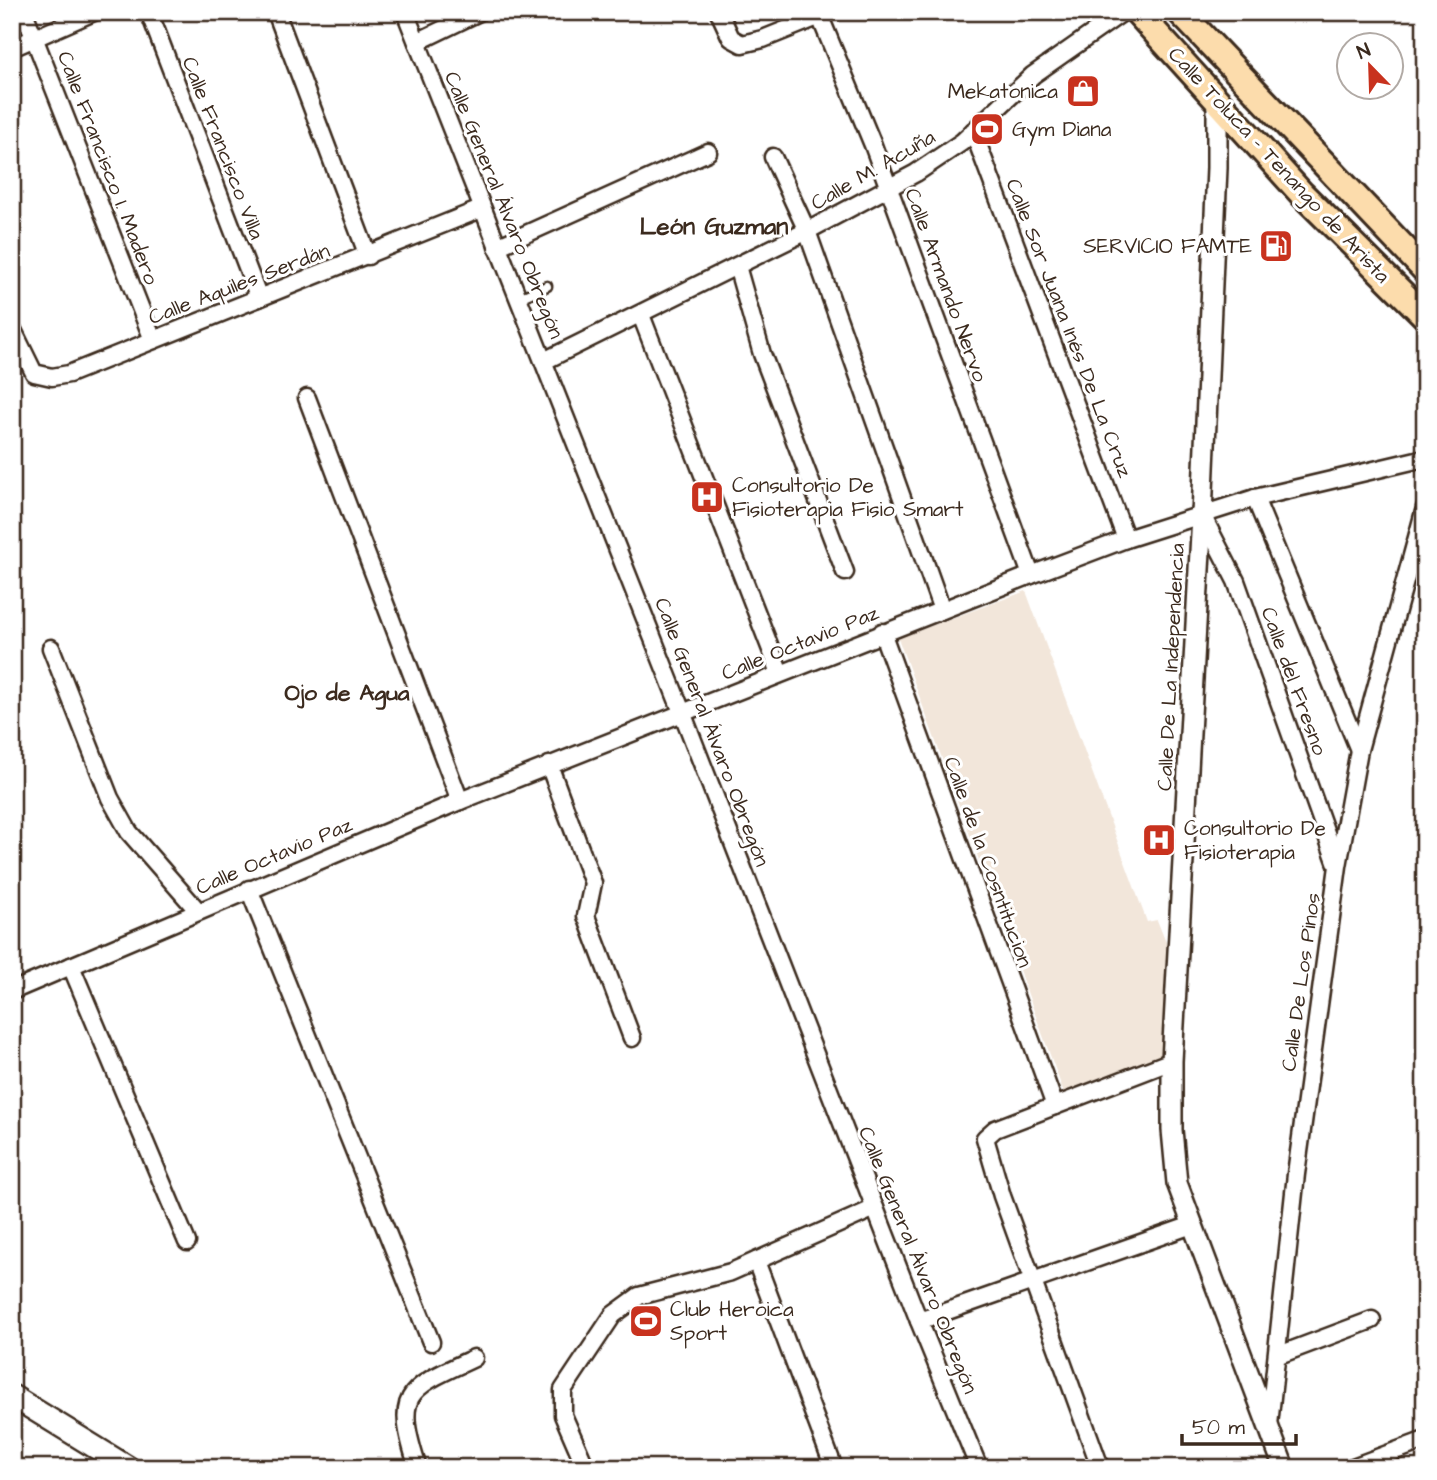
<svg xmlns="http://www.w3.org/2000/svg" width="1437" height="1480" font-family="'Architects Daughter',sans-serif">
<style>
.built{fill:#f2e6da}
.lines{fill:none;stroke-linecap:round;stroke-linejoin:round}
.service-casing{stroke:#3b2a1e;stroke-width:13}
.minor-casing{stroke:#3b2a1e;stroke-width:21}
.tertiary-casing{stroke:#3b2a1e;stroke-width:24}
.secondary-casing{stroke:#3b2a1e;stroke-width:26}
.primary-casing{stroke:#3b2a1e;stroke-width:30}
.service{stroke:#fff;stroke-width:8}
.minor{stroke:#fff;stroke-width:16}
.tertiary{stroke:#fff;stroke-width:19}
.secondary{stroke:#fff;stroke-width:21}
.primary{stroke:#fcdcac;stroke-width:24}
.labels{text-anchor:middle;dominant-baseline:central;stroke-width:6;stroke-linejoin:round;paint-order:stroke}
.poi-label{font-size:21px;fill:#3b2a1e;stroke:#fff;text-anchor:start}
.street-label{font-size:21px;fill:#3b2a1e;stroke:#fff}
.neighbourhood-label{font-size:23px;font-weight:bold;fill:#3b2a1e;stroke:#fff}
.quarter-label{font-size:24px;font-weight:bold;fill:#3b2a1e;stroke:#fff}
</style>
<rect width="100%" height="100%" fill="#fff"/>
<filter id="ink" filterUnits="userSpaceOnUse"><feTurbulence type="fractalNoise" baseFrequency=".0143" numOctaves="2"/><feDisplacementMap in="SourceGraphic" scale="14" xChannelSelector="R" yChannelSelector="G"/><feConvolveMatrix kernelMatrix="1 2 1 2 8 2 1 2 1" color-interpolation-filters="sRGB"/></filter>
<g filter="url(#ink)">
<!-- built -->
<polygon class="built" points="1026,591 1147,922 1157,920 1173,960 1164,1057 1065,1096 898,638"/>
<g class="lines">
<!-- service casing -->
<g class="service-casing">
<polyline id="service" points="519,298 547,286"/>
</g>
<!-- minor casing -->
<g class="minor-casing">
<g id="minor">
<polyline points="24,12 153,340"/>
<polyline points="149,12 259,298"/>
<polyline points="276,12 368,256"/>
<polyline points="405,12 682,712 919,1321 979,1468"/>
<polyline points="719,12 731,38 742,44 763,39 820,16"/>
<polyline points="818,12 873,145 1031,575"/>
<polyline points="417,42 479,12"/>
<polyline points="12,48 94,12"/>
<polyline points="973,131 1126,539"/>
<polyline points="773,157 807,231 942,610"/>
<polyline points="497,247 708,152"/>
<polyline points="737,266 762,354 845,572"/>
<polyline points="641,315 780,673"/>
<polyline points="12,328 34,373 52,377 69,374 481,209"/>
<polyline points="544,361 807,231 916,173 962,142 1033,75 1123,12"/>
<polyline points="307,398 460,801"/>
<polyline points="1255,498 1359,750"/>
<polyline points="1202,515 1236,581 1337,864"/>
<polyline points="882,632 1055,1106"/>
<polyline points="51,648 110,798 129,832 198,911"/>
<polyline points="549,765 593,883 586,916 632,1038"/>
<polyline points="249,889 431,1342"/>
<polyline points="71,966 187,1242"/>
<polyline points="12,991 460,801 1031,575 1126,539 1255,498 1425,458"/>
<polyline points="756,1261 834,1468"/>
<polyline points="919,1321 1192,1225"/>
<polyline points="1279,1355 1372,1320"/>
<polyline points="1269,1425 1296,1174 1338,866 1359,750 1425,508"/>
<polyline points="1098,1461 1002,1196 985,1138 995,1129 1172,1061"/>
<path d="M418 1468C393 1392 407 1389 474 1358"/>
<polyline points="586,1468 563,1415 563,1390 613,1315 639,1296 731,1272 875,1208"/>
<polyline points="1350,1468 1425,1440"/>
</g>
</g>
<!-- tertiary casing -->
<g class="tertiary-casing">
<polyline id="tertiary" points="1217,100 1217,168 1202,515 1172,1061 1172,1130 1177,1183 1284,1468"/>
</g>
<!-- secondary casing -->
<g class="secondary-casing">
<polyline id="secondary" points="12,1396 129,1468"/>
</g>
<!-- primary casing -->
<g class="primary-casing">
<g id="primary">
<polyline points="1137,12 1302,194 1425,316"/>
<polyline points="1180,12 1425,270"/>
</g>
</g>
<!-- service -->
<use href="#service" class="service"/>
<!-- minor -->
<use href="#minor" class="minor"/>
<!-- tertiary -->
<use href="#tertiary" class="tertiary"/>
<!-- secondary -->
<use href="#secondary" class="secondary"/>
<!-- primary -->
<use href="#primary" class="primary"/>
</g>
</g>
<!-- icons -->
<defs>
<g id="shop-square" transform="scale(1.75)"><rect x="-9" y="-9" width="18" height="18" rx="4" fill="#c8321e" stroke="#fff"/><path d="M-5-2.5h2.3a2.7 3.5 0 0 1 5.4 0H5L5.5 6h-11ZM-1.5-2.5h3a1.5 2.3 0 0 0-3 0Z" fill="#fff"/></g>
<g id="stadium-square" transform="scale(1.75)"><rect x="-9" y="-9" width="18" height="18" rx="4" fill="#c8321e" stroke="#fff"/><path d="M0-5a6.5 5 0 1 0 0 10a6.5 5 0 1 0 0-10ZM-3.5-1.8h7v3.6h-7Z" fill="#fff"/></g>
<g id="fuel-square" transform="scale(1.75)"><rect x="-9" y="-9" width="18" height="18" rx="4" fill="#c8321e" stroke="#fff"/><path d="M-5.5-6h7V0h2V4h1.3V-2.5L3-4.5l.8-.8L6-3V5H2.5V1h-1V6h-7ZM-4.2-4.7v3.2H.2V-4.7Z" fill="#fff"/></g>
<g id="hospital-square" transform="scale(1.75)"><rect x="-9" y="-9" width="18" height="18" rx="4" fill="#c8321e" stroke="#fff"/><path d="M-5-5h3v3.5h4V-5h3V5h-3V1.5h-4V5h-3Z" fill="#fff"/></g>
</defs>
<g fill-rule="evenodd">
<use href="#shop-square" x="1083" y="91"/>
<use href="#stadium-square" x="987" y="129"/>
<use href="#fuel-square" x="1276" y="246"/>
<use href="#hospital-square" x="707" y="497"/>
<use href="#hospital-square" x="1159" y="840"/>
<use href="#stadium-square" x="646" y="1321"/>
</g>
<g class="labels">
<!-- poi labels -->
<g class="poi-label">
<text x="1058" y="91" text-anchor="end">Mekatonica</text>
<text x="1012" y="129">Gym Diana</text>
<text x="1252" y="246" text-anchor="end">SERVICIO FAMTE</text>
<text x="732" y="485">Consultorio De<tspan x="732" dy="24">Fisioterapia Fisio Smart</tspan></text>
<text x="1184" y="828">Consultorio De<tspan x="1184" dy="24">Fisioterapia</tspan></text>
<text x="670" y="1309">Club Heroica<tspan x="670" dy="24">Sport</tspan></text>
</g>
<!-- street labels -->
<g class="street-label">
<text transform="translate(223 148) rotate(69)">Calle Francisco Villa</text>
<text transform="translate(1279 165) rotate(47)">Calle Toluca - Tenango de Arista</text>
<text transform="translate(108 168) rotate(69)">Calle Francisco I. Madero</text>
<text transform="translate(873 170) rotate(-30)">Calle M. Acuña</text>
<text transform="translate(504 205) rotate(68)">Calle General Álvaro Obregón</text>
<text transform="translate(239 284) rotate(-21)">Calle Aquiles Serdán</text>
<text transform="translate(946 285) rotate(70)">Calle Armando Nervo</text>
<text transform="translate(1069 328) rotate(69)">Calle Sor Juana Inés De La Cruz</text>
<text transform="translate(800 643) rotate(-22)">Calle Octavio Paz</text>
<text transform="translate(1171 667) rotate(-87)">Calle De La Independencia</text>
<text transform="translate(1294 681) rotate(70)">Calle del Fresno</text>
<text transform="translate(712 732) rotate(69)">Calle General Álvaro Obregón</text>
<text transform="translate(274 856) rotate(-23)">Calle Octavio Paz</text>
<text transform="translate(988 862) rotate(70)">Calle de la Cosntitucion</text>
<text transform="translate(1301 982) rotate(-82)">Calle De Los Pinos</text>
<text transform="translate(918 1260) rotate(68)">Calle General Álvaro Obregón</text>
</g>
<!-- neighbourhood labels -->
<g class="neighbourhood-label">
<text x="347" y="693">Ojo de Agua</text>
</g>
<!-- quarter labels -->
<g class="quarter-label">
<text x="714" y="227">León Guzman</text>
</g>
</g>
<!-- margin -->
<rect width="1437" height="1480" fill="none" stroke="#fff" stroke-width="42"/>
<rect x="21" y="21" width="1395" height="1438" fill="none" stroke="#3b2a1e" stroke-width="2.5" filter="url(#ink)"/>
<!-- north arrow -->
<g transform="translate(1370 66) rotate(337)"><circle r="33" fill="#ffffff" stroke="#b1aaa5" stroke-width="2"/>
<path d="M0-5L12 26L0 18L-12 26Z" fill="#c8321e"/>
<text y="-10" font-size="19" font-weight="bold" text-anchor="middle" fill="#3b2a1e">N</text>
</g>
<!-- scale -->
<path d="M1182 1434v10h114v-10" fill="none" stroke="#3b2a1e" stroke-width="3.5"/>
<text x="1192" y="1434" font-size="21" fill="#3b2a1e" stroke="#ffffff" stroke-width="5" paint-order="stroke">50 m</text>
</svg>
